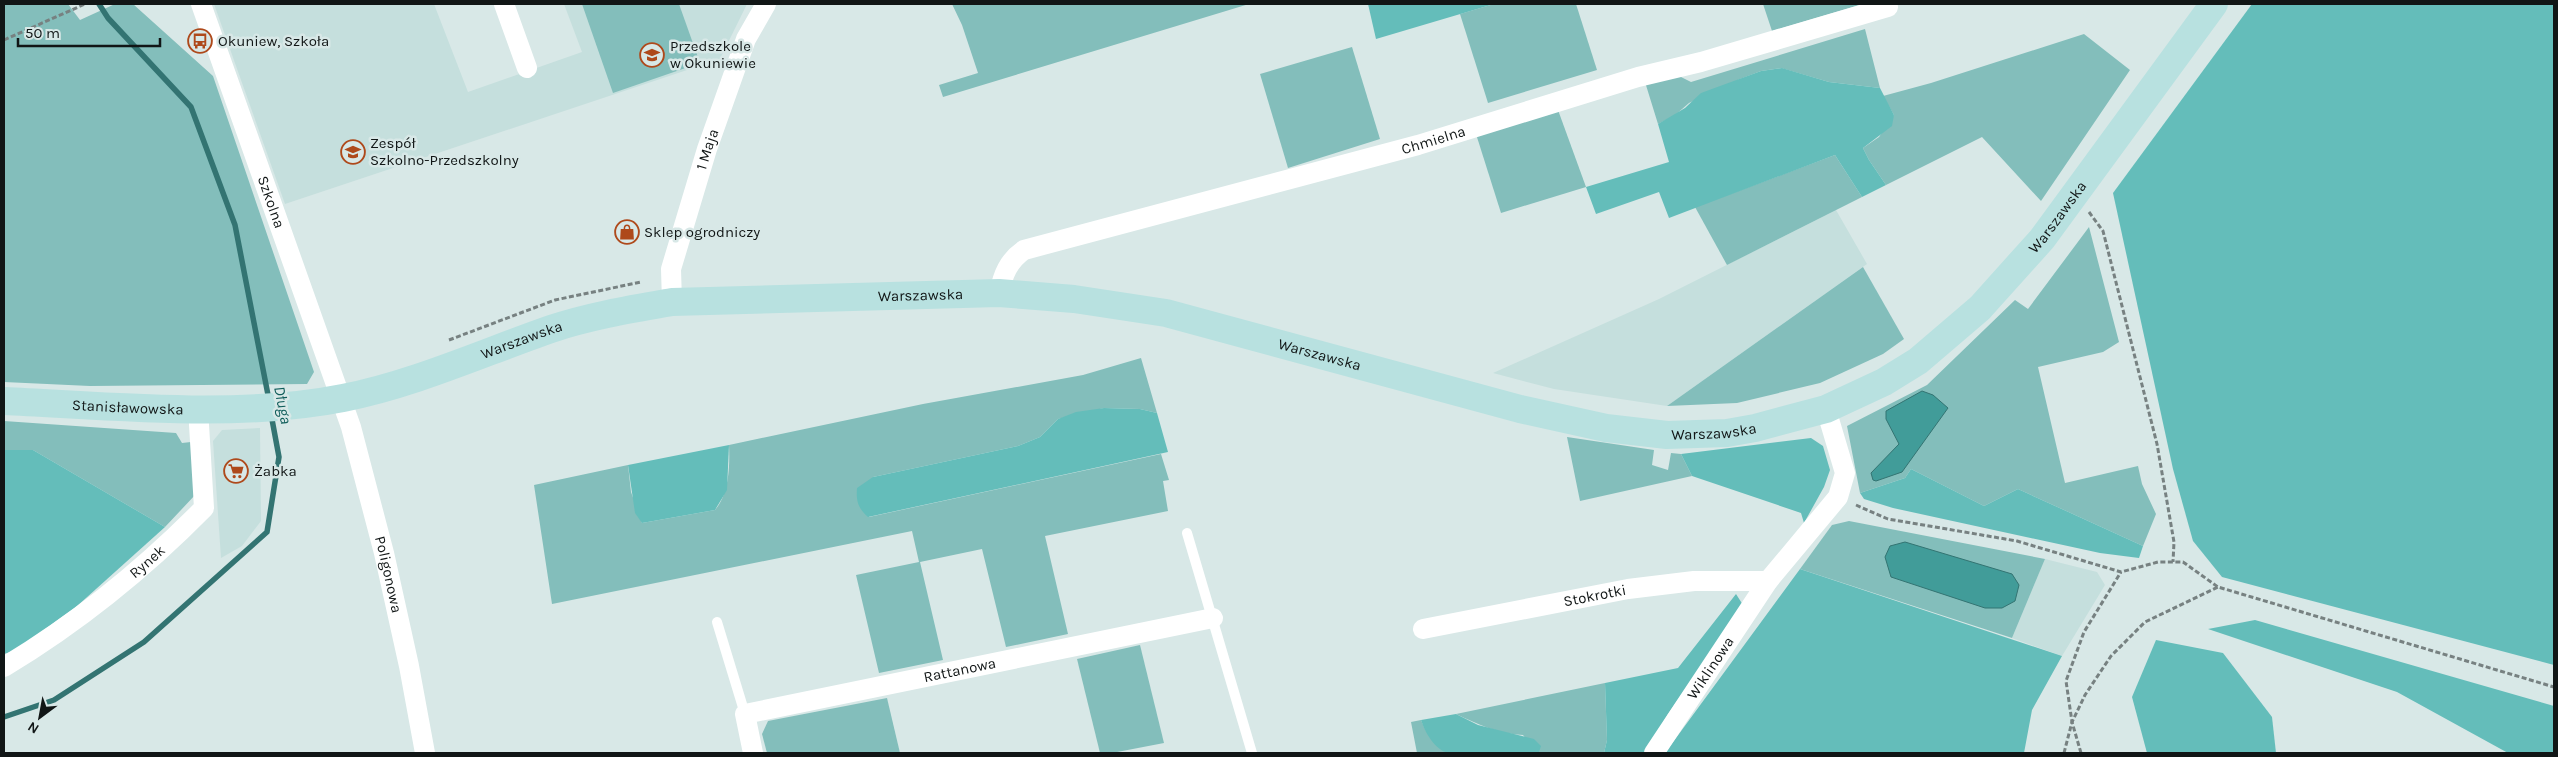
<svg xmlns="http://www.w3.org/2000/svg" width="2558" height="757" font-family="Karla,sans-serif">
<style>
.built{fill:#c5dfdd}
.green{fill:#83bebb}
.forest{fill:#64bdba}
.water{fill:#419c99;stroke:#337472}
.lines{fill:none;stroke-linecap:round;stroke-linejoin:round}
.stream{stroke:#337472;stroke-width:5.5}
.path{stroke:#778181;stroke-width:3;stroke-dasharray:5 2.5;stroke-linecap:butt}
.service{stroke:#fff;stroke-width:10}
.minor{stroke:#fff;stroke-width:20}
.secondary{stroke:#b8e1e0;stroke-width:28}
.labels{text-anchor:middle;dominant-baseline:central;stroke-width:5;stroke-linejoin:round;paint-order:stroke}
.poi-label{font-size:15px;fill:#111616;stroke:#d8e8e7;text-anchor:start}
.street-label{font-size:15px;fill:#111616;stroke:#d8e8e7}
.water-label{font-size:16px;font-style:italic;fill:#0f5d5a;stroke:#d8e8e7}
</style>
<rect width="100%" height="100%" fill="#d8e8e7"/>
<!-- built -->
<g class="built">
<polygon points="214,4 434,4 468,92 582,52 564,4 747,4 720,59 285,204"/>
<polygon points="1836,210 1867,264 1667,406 1554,389 1493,373 1659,299"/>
<polygon points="260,428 261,521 242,546 221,558 213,441 222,430"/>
<polygon points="2045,559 2097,572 2105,585 2062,656 2012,638"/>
</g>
<!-- green -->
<g class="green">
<polygon points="4,4 68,4 80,20 115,4 133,4 213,76 314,372 307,384 90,386 4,382"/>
<polygon points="582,4 679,4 700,63 613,93"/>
<polygon points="952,4 1249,4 943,97 939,85 978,73 962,25"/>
<polygon points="1494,4 1576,4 1597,70 1488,103 1460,14"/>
<polygon points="1763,4 1863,4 1772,31"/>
<polygon points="1865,29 1880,88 1829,82 1781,68 1761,71 1740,79 1689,103 1674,116 1658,124 1645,82 1673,73 1691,82"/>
<polygon points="2084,34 2130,70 2041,201 1982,137 1886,185 1869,160 1863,148 1879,137 1894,115 1883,96 1931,83"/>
<polygon points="1352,47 1380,139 1288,168 1260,74"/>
<polygon points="1558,110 1586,187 1501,213 1476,134"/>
<polygon points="1835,155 1862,197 1727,265 1695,207"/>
<polygon points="2089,227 2119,342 2103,352 2038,367 2065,483 2138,466 2142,484 2156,514 2143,546 2018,489 1984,506 1911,469 1905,478 1860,493 1847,426 1927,385 2015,300 2028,309"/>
<polygon points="1863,267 1904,339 1883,354 1820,383 1737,403 1667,406"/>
<path d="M1141 358 1157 413 1140 409 1104 408 1058 419 1040 437 1018 446 873 477 869 517 1161 454 1169 480 1163 481 1168 511 1045 536 1068 634 1006 647 982 549 920 562 943 660 879 673 856 575 919 562 912 531 552 604 534 485 628 465 631 492 642 523 715 510C729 494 730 466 729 445L923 404 1083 375Z"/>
<polygon points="4,421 176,433 182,443 191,442 196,494 165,527 33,450 4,450"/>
<polygon points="1567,437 1654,450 1652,465 1668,470 1671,453 1681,454 1692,476 1580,501"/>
<polygon points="1849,521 2045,559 2012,638 1800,569 1832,525"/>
<polygon points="1140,645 1164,743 1112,753 1100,753 1077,659"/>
<path d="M1605 683 1607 740 1604 753H1537L1523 735C1499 734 1477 724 1456 714Z"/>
<polygon points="887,698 900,753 767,753 762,734 768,721"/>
<path d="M1421 720C1427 736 1435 743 1448 753H1417L1411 722Z"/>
</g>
<!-- forest -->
<g class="forest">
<polygon points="1368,4 1494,4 1376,39"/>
<polygon points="2252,4 2554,4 2554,665 2222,577 2193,541 2173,469 2113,193"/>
<polygon points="1782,68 1829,82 1880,88 1894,115 1892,126 1863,148 1869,160 1886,185 1862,197 1835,155 1669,218 1659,192 1596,214 1586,187 1669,162 1658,124 1685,108 1701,93 1761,71"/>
<path d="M1104 408 1140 409 1157 413 1168 452 868 517C858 508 856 501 857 488L873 477 1018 446 1040 437 1058 419 1076 412Z"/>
<polygon points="1811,438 1823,446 1830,470 1824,487 1804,523 1801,513 1692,476 1681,454"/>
<polygon points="729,445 727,490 715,510 642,523 635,513 628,465"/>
<polygon points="4,450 33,450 165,527 76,607 16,650 4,654"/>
<polygon points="1911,469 1984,506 2018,489 2143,546 2139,558 2100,553 1893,508 1864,499 1860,493 1905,478"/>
<polygon points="1800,569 2062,656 2032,710 2024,753 1665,753"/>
<polygon points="1736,594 1743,605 1668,714 1645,753 1604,753 1607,740 1605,683 1678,668"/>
<polygon points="2255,620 2554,706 2554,753 2508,753 2397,692 2208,629"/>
<polygon points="2156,640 2223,653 2272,717 2276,753 2147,753 2132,697"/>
<path d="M1456 714 1478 725 1534 739 1541 746 1539 752C1532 754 1454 755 1448 753 1434 749 1425 732 1421 720Z"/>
</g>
<!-- water -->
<g class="water">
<polygon points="1922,391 1933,395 1948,408 1902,472 1876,481 1873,480 1871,473 1899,444 1886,419 1886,411"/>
<polygon points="1905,542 2012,574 2019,585 2015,601 2002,608 1985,608 1891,577 1885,557 1890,546"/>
</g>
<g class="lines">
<!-- stream -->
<g class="stream">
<polyline points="99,4 108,18 191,107 235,225 269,400"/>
<polyline points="4,717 54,700 144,642 267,532 279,457 271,414"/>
</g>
<!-- path -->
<g class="path">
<polyline points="4,40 85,4"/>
<polyline points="2089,212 2103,231 2157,444 2174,542 2173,562"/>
<polyline points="449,340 555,300 641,282"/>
<polyline points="1856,505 1888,519 2017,541 2121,572 2158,562 2183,562 2218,587 2554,687"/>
<polyline points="2064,753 2072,722 2085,695 2111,656 2145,622 2218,587"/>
<polyline points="2081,753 2072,722 2066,681 2084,632 2121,572"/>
</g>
<!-- service -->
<g class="service">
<polyline points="1187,533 1252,753"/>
<polyline points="717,622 745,714"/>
</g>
<!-- minor -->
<g class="minor">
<path id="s1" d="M201 4 351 427 384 553 409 666 425 753"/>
<polyline points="504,4 527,68"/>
<path id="s2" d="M999 293C1003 275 1008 261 1024 250L1418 145 1638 77 1701 62 1888 7"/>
<path id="s3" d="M672 302 671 269 707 149 746 39 766 4"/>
<path id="s4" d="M1423 629 1628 589 1694 581H1768"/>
<path id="s5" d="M4 667C77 623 144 569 204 508L198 408"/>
<path id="s6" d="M753 753 745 714 1213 618"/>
<path id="s7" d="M1654 753 1768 581 1838 497 1845 473 1826 409"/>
</g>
<!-- secondary -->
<path class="secondary" id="s8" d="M4 401C111 406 238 419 343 398 414 384 482 353 551 329 590 316 632 309 672 302L999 293 1074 299 1166 313 1520 409 1606 428 1667 435 1727 433 1755 428 1826 409 1884 382 1918 361 1980 308 2042 239 2214 4"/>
</g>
<!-- icons -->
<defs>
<g id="bus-ring" transform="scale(1.25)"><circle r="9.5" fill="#d8e8e7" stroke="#ae491b" stroke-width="1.5"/><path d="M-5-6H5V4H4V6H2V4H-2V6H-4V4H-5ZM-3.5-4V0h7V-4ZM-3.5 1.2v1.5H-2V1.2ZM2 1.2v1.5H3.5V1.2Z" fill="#ae491b"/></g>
<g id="school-ring" transform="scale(1.25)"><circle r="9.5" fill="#d8e8e7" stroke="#ae491b" stroke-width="1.5"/><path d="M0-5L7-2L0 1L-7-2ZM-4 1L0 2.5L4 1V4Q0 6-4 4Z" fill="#ae491b"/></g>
<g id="shop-ring" transform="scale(1.25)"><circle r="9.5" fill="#d8e8e7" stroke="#ae491b" stroke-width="1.5"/><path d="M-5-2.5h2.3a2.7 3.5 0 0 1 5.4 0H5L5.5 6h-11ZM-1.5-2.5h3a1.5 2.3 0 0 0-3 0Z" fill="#ae491b"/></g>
<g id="supermarket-ring" transform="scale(1.25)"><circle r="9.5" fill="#d8e8e7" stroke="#ae491b" stroke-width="1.5"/><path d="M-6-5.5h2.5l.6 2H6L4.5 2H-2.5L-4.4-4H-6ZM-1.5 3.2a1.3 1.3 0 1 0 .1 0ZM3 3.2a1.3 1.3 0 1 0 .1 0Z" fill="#ae491b"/></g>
</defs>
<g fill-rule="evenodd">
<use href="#bus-ring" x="200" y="41"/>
<use href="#school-ring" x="652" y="55"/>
<use href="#school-ring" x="353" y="152"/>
<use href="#shop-ring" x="627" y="232"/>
<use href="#supermarket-ring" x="236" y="471"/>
</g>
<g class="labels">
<!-- poi labels -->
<g class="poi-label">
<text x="218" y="41">Okuniew, Szkoła</text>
<text x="670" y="46">Przedszkole<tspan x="670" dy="17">w Okuniewie</tspan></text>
<text x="370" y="143">Zespół<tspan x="370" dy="17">Szkolno-Przedszkolny</tspan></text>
<text x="644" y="232">Sklep ogrodniczy</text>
<text x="254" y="471">Żabka</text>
</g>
<!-- street labels -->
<g class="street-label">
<text stroke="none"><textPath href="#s2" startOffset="475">Chmielna</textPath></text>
<text stroke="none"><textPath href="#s3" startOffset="158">1 Maja</textPath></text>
<text stroke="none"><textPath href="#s1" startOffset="210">Szkolna</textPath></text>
<text stroke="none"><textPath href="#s8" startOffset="2162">Warszawska</textPath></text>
<text stroke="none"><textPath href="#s8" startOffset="932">Warszawska</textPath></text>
<text stroke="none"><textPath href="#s8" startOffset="528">Warszawska</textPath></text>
<text stroke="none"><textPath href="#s8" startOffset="1338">Warszawska</textPath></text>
<text stroke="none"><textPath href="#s8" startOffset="124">Stanisławowska</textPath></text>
<text stroke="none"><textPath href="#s8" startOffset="1742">Warszawska</textPath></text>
<text stroke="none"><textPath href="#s5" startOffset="178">Rynek</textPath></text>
<text stroke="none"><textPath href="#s1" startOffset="601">Poligonowa</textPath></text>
<text stroke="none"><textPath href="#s4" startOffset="175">Stokrotki</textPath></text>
<text stroke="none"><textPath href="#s7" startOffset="102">Wiklinowa</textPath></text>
<text stroke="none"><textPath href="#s6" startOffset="259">Rattanowa</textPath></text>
</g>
<!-- water labels -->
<g class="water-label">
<text transform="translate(283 405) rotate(79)">Długa</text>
</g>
</g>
<!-- border -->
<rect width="2558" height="757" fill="none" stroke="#111616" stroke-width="10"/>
<!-- north arrow -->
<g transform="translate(40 717) rotate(212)" stroke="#d8e8e7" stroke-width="4" paint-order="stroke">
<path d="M0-4L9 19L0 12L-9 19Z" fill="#111616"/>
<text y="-8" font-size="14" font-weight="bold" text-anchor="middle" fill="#111616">N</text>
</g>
<!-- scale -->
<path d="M18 38v8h142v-8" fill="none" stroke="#111616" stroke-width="2.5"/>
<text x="25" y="38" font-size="15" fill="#111616" stroke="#d8e8e7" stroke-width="4" paint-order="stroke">50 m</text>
</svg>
